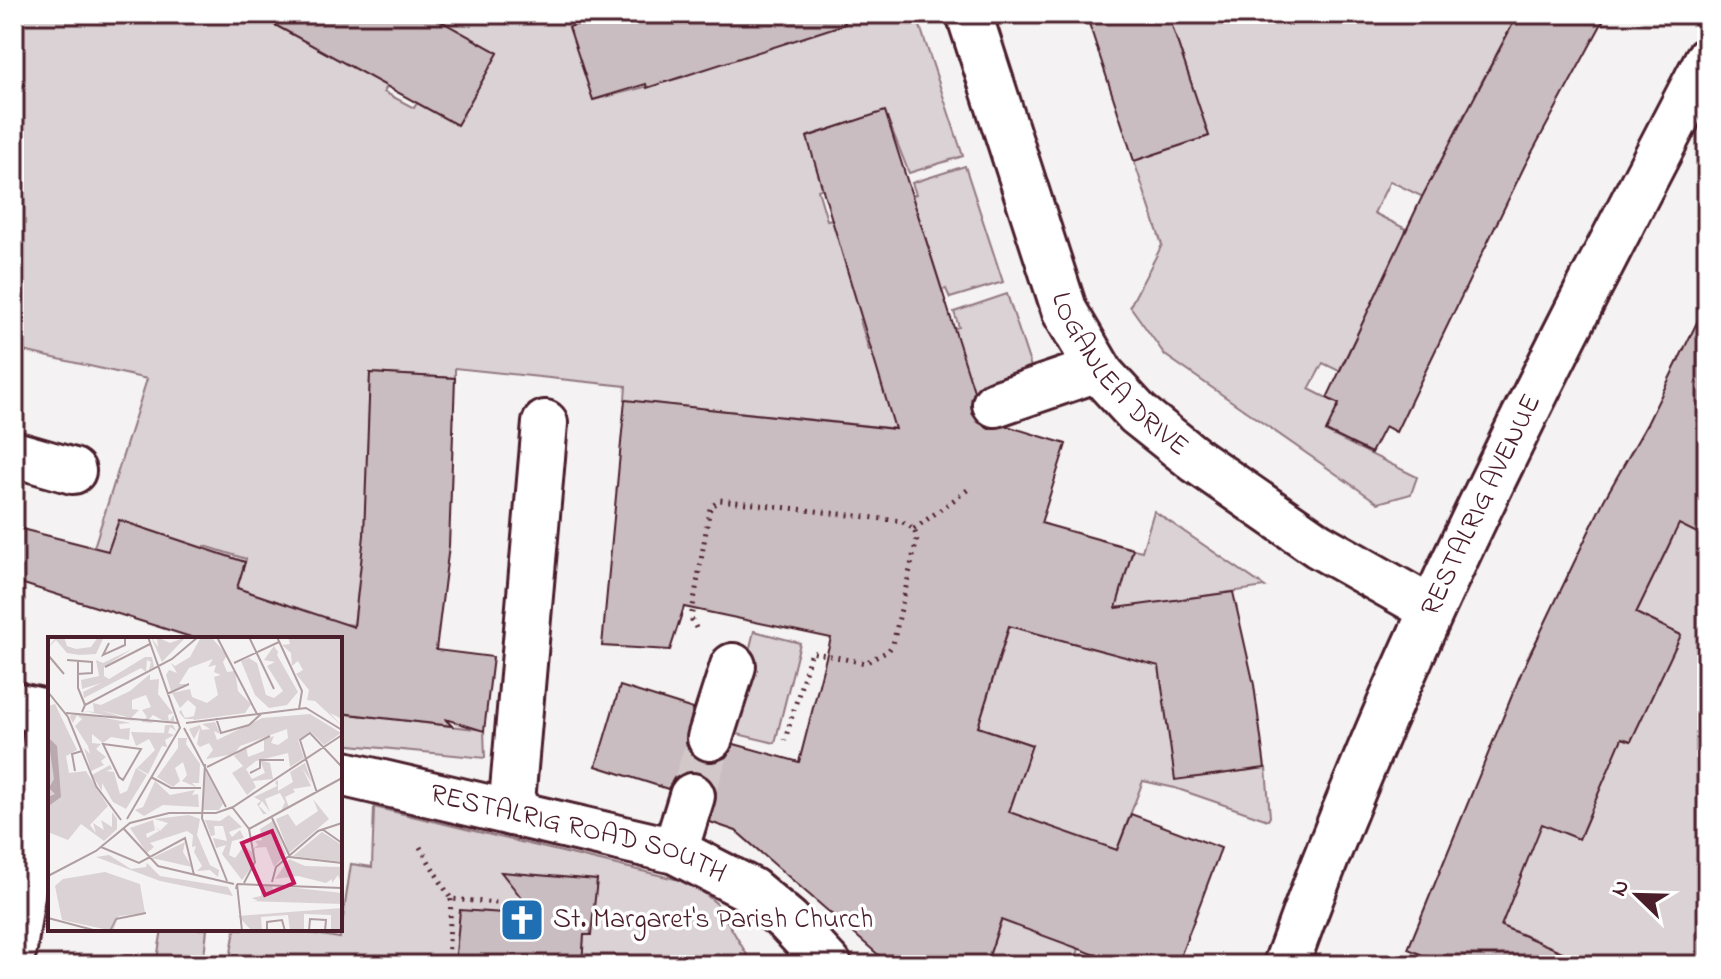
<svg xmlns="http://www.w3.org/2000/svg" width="1721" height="979" font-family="'Indie Flower',sans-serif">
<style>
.green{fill:#dbd2d5;stroke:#927880;stroke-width:2}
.building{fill:#cabdc1;stroke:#4a1f2b;stroke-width:2}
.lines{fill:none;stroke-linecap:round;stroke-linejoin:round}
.minor-tunnel{stroke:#d2c8ca;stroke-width:44;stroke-dasharray:44 22;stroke-linecap:butt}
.minor-casing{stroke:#4a1f2b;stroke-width:50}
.path{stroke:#4a1f2b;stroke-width:5;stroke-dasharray:2 6;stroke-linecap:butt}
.minor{stroke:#fff;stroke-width:44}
.labels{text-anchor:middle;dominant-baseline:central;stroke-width:7;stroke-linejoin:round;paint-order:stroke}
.street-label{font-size:28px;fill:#4a1f2b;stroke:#fff}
.poi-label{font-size:28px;fill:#4a1f2b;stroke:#fff;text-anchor:start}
.inset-road{fill:none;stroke:#b09ea2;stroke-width:2}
.view{fill:#c2185b;fill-opacity:0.15;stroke:#c2185b;stroke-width:4}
.inset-edge{fill:none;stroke:#4a1f2b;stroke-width:4}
</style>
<rect width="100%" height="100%" fill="#f4f2f2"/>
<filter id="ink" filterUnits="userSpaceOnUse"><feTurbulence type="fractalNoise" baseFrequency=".0125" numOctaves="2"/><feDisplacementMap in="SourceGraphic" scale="16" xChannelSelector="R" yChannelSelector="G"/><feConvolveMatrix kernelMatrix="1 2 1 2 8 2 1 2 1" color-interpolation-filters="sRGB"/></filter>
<g filter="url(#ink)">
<!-- green -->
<g class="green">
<polygon points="14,14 254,14 281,28 289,14 387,86 384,92 414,108 417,103 457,125 498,53 443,22 447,14 610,14 594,100 684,77 682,71 853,14 916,14 963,156 909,173 885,112 808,136 823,188 818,190 827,220 833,219 864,318 860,320 869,350 959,327 954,312 1007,294 1033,373 973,392 917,431 625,400 626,386 455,368 455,378 370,373 365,535 354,625 296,618 237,588 246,559 205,546 196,575 158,533 119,520 90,605 77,601 147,379 14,349"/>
<polygon points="1168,14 1518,14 1475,94 1540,129 1532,146 1465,113 1423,197 1390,181 1374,213 1408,230 1339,371 1323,363 1309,389 1339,404 1326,432 1417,477 1411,494 1378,503 1165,355 1130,306 1162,245 1134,161 1209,136"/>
<polygon points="965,166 1003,282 950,298 946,289 942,290 912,196 916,194 912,183"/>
<polygon points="1611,488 1707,538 1707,965 1524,965 1534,939 1501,926 1541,823 1579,839 1598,794 1585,722 1631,741 1645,708 1527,658 1538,638 1681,635 1636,613 1672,539 1602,505"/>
<polygon points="1154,511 1265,587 1168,601 1192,778 1266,768 1270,817 1268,820 1175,788 1143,781 1073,965 986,965 1035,821 1009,812 1031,745 978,727 1042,523 1048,525 1027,599 1065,641 1103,651 1133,549 1142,551"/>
<polygon points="754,631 800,643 775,743 729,732"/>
<polygon points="340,713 484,730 485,758 340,744"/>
<polygon points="374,807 692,883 717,904 753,965 229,965 235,929 284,929 340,938 351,864 372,867"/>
<polygon points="162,929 207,929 203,965 156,965"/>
</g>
<!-- building -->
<g class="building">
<polygon points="255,14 428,14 498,53 457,125"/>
<polygon points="610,14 843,14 845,24 647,88 646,84 593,100 569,27"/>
<polygon points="1086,14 1168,14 1209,136 1134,161"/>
<polygon points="1518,14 1607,14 1525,165 1396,432 1385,426 1371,453 1326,431 1339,404 1327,398 1422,197"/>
<polygon points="885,111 974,391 972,413 978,422 989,428 1007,426 1066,444 1041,523 1133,549 1116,608 1233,592 1254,685 1265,768 1175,780 1159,666 1009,626 978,727 1032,745 1009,812 1117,850 1131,814 1221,848 1177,965 1123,965 1001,920 986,965 890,965 736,831 710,822 716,791 710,778 699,772 686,772 674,778 668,789 596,766 620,686 693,709 686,743 691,754 702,761 715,762 726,757 734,744 799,762 831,638 684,607 670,650 602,646 625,400 895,429 807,137"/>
<polygon points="1707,302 1707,538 1679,524 1636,613 1681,635 1631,741 1622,738 1579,839 1542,824 1501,926 1593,965 1447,965 1408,949 1522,671 1604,500 1647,424"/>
<polygon points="370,373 455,378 449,546 436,650 493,657 484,731 445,719 452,726 340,713 340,639 197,639 14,581 14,527 108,551 119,520 245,562 237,588 354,627 364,535"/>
<polygon points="501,872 597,880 591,935 584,935 582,965 455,965 460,910 535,915"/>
</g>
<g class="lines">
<!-- minor-tunnel -->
<polyline class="minor-tunnel" points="692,796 710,738"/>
<!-- minor casing -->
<g class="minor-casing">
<g id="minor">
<path id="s1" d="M969 14 1065 312 1102 375 1138 414 1197 461 1318 545 1431 609"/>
<polyline points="995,404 1098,369"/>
<polyline points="14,454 73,471"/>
<polyline points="14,705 50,713"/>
<polyline points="710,738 733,666"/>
<path id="s2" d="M340 773 675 851 751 890 788 921 829 965"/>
<polyline points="511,813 545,423"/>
<polyline points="675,851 692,796"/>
<polyline points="14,949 49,712"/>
<path id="s3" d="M1286 965C1398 651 1553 355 1707 60"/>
</g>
</g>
<!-- path -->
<g class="path">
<polyline points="914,529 970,488"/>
<polyline points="696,628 691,618 710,508 720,500 901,521 914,529 917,539 893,644 888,651 865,663 811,652 785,740"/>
<polyline points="420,847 451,899 497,903"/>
<polyline points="448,965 451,899"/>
</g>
<!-- minor -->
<use href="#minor" class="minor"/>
</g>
</g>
<!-- icons -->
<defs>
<g id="church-square" transform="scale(2.3)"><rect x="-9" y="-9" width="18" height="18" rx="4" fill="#1f6fb2" stroke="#fff"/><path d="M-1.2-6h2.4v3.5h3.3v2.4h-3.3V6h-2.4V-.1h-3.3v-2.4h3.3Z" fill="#fff"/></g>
</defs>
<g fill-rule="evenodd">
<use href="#church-square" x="522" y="920"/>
</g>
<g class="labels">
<!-- street labels -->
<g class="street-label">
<text stroke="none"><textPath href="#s1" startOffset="396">LOGANLEA DRIVE</textPath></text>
<text stroke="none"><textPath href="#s3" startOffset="500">RESTALRIG AVENUE</textPath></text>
<text stroke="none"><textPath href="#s2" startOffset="246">RESTALRIG ROAD SOUTH</textPath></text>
</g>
<!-- poi labels -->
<g class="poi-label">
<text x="553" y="920">St. Margaret's Parish Church</text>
</g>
</g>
<!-- overview -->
<g transform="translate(48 637)">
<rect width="294" height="294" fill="#f4f2f2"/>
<path d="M8 0H16L19 9 28 12 43 10 50 0 55 2 48 17 32 18 19 16 8 3 0 11ZM103 0 110 10 109 0 122 6 138 0 114 25ZM153 0H163L179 18 175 25 179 35 187 34 190 54 203 67 197 76 146 83 145 82H137L134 79 131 75 133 73 137 81 146 79 148 70 140 63 132 71 124 56 142 52 144 60 159 66 170 58 166 40 173 38 166 35 168 28 160 30 165 22 141 31 131 47H139L123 54 118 38 121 33 129 36 123 26 127 29 142 20ZM240 0H294V82L282 76 294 89 267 64 259 63 261 53 248 37 255 33 250 24 244 29 243 16 234 8 242 7ZM226 9 230 15 232 10 229 18 250 55 239 68 221 71 207 58 193 24 201 21 209 26 218 58 226 61 235 54 219 29 227 25 216 23ZM84 12 56 30V39L61 42 97 20H104L106 30 101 33 103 25 99 23 98 35 93 31 36 61 35 55 53 46 34 52 33 43 51 39 48 23 55 26ZM102 37V43L111 42 110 57 125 76 120 78 121 84 126 78V85L114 83 105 78 100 83 106 86 93 85 99 80 94 73 103 70 98 58 84 63V72L91 73 83 81 52 73 90 85 36 74 46 75 45 66 53 68 82 54ZM7 67 29 113 18 119 21 136 38 134 60 169 42 188 48 196 45 186 56 193 53 183 64 190V175L69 182V192L56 204 33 187 20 203 0 195V69ZM37 77 83 86 71 87 72 92 82 91 81 103 63 100 55 106 44 97V106L53 107 48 112 58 120 53 124 56 128 43 134 36 111 42 117 40 109 27 89 34 82 29 78 25 86 22 80 23 78ZM262 77 293 96 276 108 263 95 250 103 256 121 242 130 240 116 208 124 198 132 204 142 217 136 212 123 222 126 225 142 205 144 208 150 199 158 184 136 195 129 186 119 198 109 200 120 216 114V103L226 99 223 106 230 108 240 101 239 92 192 109 186 117 158 122 165 113 161 106 152 110 149 107 152 91 146 102 141 92 152 88 154 93 162 92 154 87 167 85 172 97 166 94 169 103 214 81ZM117 88H125L128 94 122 90 120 96 126 98 117 103 119 110 114 109 100 137 89 131 107 113 101 102 88 109 83 95 116 96ZM130 101H139L138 107 152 127 151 146H144L148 150 134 144 139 138 135 125 127 131 132 144 125 150 109 140 130 111ZM257 126 264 146 254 131 263 149 245 152 247 155 237 160 241 170 233 174 237 165 232 156 217 162 222 175 214 164 211 169 219 177H215L209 167 213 164 206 160 229 149 227 145 230 143V154L245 145 242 135ZM62 128 64 132 58 134 66 135 72 157 79 154 88 131 99 138 78 172 65 165 54 146V154L44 138ZM157 133 175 167 171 173H155ZM107 144 122 158 147 153 144 158 150 157 151 170 115 168 96 179 87 173 95 170ZM265 162 281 182 241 216 228 182 240 177 248 189 270 174ZM141 178 152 182 149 198 162 228 171 233 170 240 162 233 149 234 154 229 146 215 148 209 144 210 145 198 139 194 102 206 106 210 99 216 82 191 105 183 107 193 98 197 99 201 111 194 106 188 112 194 120 186 106 182ZM181 178 194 190 181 195 184 200 192 193 196 201 184 204 181 218 187 221 196 209 204 215 206 227 194 243 174 217 178 208 168 211 165 201 179 204 175 189H166L167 198 163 199 157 183 172 184ZM225 184 238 217 226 230 218 210 207 211V218L206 211 210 208 207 204 214 203 212 192ZM274 195 294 208V225L245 219ZM137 205 135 215 144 230 104 221ZM61 218 83 232 98 230 99 226 112 239 180 250 185 259 112 244 48 220ZM241 222 257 229 293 230 294 249 290 238 284 246V242L278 246 250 239 227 242ZM57 235 92 247 97 276 71 279 65 294 14 283 7 249 15 242ZM224 248 225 253 230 249 294 256V267L200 264H210L204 261 213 259V249ZM294 271 293 294H283V278L256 277V294H242L240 278 213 280 214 294H204L190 279Z" fill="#dbd2d5"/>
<path d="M0 100 9 109 13 160 2 168 0 160 7 157 1 151 6 142Z" fill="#baa9ae"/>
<path class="inset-road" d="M169 0 209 77M201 0 226 52M229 0 254 54 251 72M61 6 55 18 77 8V0M0 18 16 37M19 23 44 25V36L29 37M30 25V51L37 68M186 26 231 5M57 30 102 7M0 55 20 80 48 149 73 183M119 57 141 47M34 75 37 68 124 22 150 0M18 76 130 86M168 81 173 96 201 88 213 77M138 86 258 71 294 93M136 91 178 170M55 107 93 112 75 143 71 140ZM258 122 252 103 262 96 294 130M258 122 269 156M157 127 154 181 179 244M159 130 222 99M27 134 24 117 34 114M202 136 212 131V123H236M103 140 123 151H153M184 170 201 192 207 225 196 246M224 181 242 220 294 226M79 182 132 91 100 0M76 192 110 229 186 247M201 192 294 141M274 192 294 206M53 210 91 226 137 201 146 238M0 239 48 214 82 186 121 176H168L185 170 294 98M224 245 228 230 270 194 294 186M189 247 294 251M188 252 189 247 194 294M0 281 49 294M62 294 68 282 98 276M219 294V285L234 283 237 294M261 294 262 282 278 283 277 294"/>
<path class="view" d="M224 194 246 246 217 258 194 206Z"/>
<rect width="294" height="294" class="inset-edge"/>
</g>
<!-- margin -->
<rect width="1721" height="979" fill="none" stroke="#fff" stroke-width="48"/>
<rect x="24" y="24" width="1673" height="931" fill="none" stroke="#4a1f2b" stroke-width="3" filter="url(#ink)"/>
<!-- north arrow -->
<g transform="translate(1637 895) rotate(293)" stroke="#ffffff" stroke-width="6" paint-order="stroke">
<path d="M0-6L14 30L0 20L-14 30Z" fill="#4a1f2b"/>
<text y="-12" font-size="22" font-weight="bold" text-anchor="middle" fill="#4a1f2b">N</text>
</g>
</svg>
